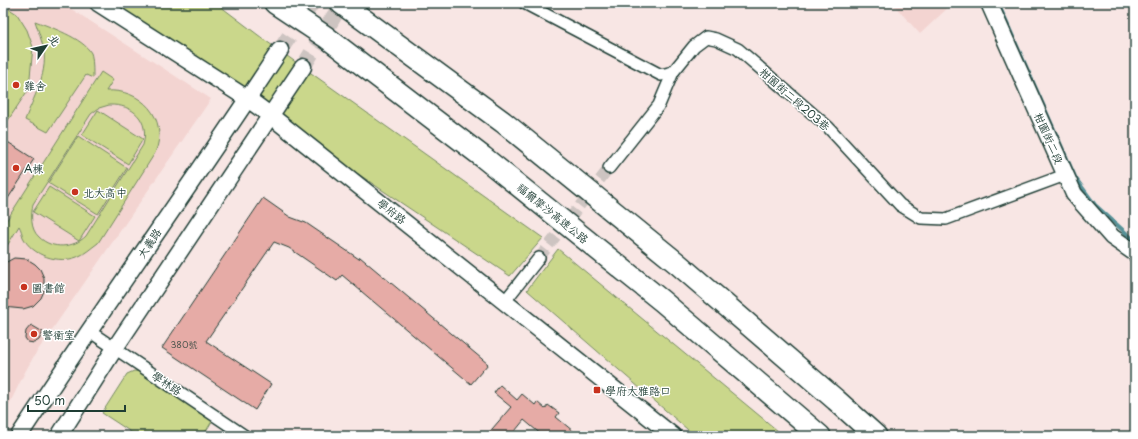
<svg xmlns="http://www.w3.org/2000/svg" width="1138" height="439" font-family="'Playpen Sans','LXGW WenKai TC',sans-serif">
<style>
.built{fill:#f3d4d1}
.green{fill:#cad78b;stroke:#748a60;fill-rule:evenodd}
.lines{fill:none;stroke-linecap:round;stroke-linejoin:round}
.stream{stroke:#569197;stroke-width:4}
.building{fill:#e6aba6;stroke:#1f3d34}
.street-tunnel{stroke:#cdc4c1;stroke-width:11;stroke-dasharray:11 5.5;stroke-linecap:butt}
.secondary-tunnel{stroke:#cdc4c1;stroke-width:16;stroke-dasharray:16 8;stroke-linecap:butt}
.street-casing{stroke:#1f3d34;stroke-width:14}
.secondary-casing{stroke:#1f3d34;stroke-width:19}
.highway-casing{stroke:#1f3d34;stroke-width:24}
.street{stroke:#fff;stroke-width:11}
.secondary{stroke:#fff;stroke-width:16}
.highway{stroke:#fff;stroke-width:21}
.poi-dot{fill:#c8321e;stroke:#fff;stroke-width:1.5}
.labels{text-anchor:middle;dominant-baseline:central;stroke-width:3;stroke-linejoin:round;paint-order:stroke}
.number-label{font-size:9px;fill:#515850}
.poi-label{font-size:11px;fill:#1f3d34;stroke:#fff;text-anchor:start}
.street-label{font-size:11px;fill:#1f3d34;stroke:#fff}
</style>
<rect width="100%" height="100%" fill="#f8e6e4"/>
<filter id="ink" filterUnits="userSpaceOnUse"><feTurbulence type="fractalNoise" baseFrequency=".025" numOctaves="2"/><feDisplacementMap in="SourceGraphic" scale="8" xChannelSelector="R" yChannelSelector="G"/><feConvolveMatrix kernelMatrix="1 2 1 2 8 2 1 2 1" color-interpolation-filters="sRGB"/></filter>
<g filter="url(#ink)">
<!-- built -->
<g class="built">
<polygon points="3,3 62,3 211,99 34,356 25,372 3,417"/>
<polygon points="892,3 953,3 920,34"/>
</g>
<!-- green -->
<g class="green">
<polygon points="98,3 216,3 266,41 543,238 510,276 260,108"/>
<polygon points="3,5 17,14 27,30 33,47 30,77 28,90 3,128"/>
<path d="M35 21C50 27 83 38 91 53 93 58 93 72 93 78L86 75 48 132 25 120C33 98 47 76 44 51 42 41 38 30 35 21Z"/>
<path d="M101 72 113 80 106 91C140 88 170 118 155 153L98 243C91 248 85 254 77 257 59 264 32 256 23 237 22 234 21 229 19 226L4 251 3 226ZM109 105C133 104 150 120 143 145L86 236C74 248 52 250 39 237 30 229 31 215 33 204L91 114 99 108Z"/>
<polygon points="98,110 143,139 128,164 82,135"/>
<polygon points="78,136 127,168 98,214 48,183"/>
<polygon points="49,187 95,216 79,241 33,212"/>
<polygon points="558,249 784,436 695,436 527,290"/>
<polygon points="134,371 143,372 214,418 203,436 137,436 102,413 127,374"/>
</g>
<g class="lines">
<!-- stream -->
<polyline class="stream" points="998,3 1076,179 1095,205 1135,241"/>
</g>
<!-- building -->
<g class="building">
<polygon points="3,139 34,159 3,206"/>
<polygon points="263,198 290,217 306,223 359,259 360,257 488,364 471,384 342,275 337,281 289,248 274,242 206,341 271,384 255,410 162,348"/>
<polygon points="14,258 27,259 35,264 40,269 44,278 44,291 41,298 33,306 23,309 3,307 3,264"/>
<polygon points="31,325 43,332 39,340 34,343 28,342 25,338 26,331"/>
<polygon points="500,385 517,400 522,394 535,405 537,402 545,409 548,405 559,413 556,417 579,436 543,436 524,420 511,436 486,436 511,407 494,393"/>
</g>
<g class="lines">
<!-- street-tunnel -->
<polyline class="street-tunnel" points="539,258 609,168"/>
<!-- secondary-tunnel -->
<g class="secondary-tunnel">
<polyline points="280,50 312,3"/>
<polyline points="303,67 342,3"/>
</g>
<!-- street casing -->
<g class="street-casing">
<g id="street">
<polyline points="524,3 661,75 673,72 694,46 706,37 716,39 738,49 828,127 900,205 921,218 946,219 1065,175"/>
<polyline points="609,168 659,105 673,72"/>
<polyline points="505,301 539,258"/>
<polyline points="89,331 245,436"/>
</g>
</g>
<!-- secondary casing -->
<g class="secondary-casing">
<g id="secondary">
<polyline points="98,3 248,99 271,116 673,436"/>
<polyline points="989,3 1074,194 1112,237 1135,253"/>
<path d="M19 436C104 306 195 180 280 50"/>
<polyline points="59,436 115,348 303,67"/>
</g>
</g>
<!-- highway casing -->
<g class="highway-casing">
<g id="highway">
<polyline points="275,3 326,37 483,157 662,301 820,436"/>
<polyline points="341,3 503,122 678,264 836,400 876,436"/>
</g>
</g>
<!-- street -->
<use href="#street" class="street"/>
<!-- secondary -->
<use href="#secondary" class="secondary"/>
<!-- highway -->
<use href="#highway" class="highway"/>
</g>
</g>
<!-- markers -->
<g class="poi-dot">
<circle cx="16" cy="85" r="4"/>
<circle cx="16" cy="168" r="4"/>
<circle cx="75" cy="192" r="4"/>
<circle cx="24" cy="287" r="4"/>
<circle cx="34" cy="334" r="4"/>
<rect x="593" y="386" width="8" height="8" rx="2"/>
</g>
<g class="labels">
<!-- number labels -->
<g class="number-label">
<text x="184" y="344">380號</text>
</g>
<!-- poi labels -->
<g class="poi-label">
<text x="24" y="85">雞舍</text>
<text x="24" y="168">A棟</text>
<text x="83" y="192">北大高中</text>
<text x="32" y="287">圖書館</text>
<text x="42" y="334">警衛室</text>
<text x="605" y="390">學府大雅路口</text>
</g>
<!-- street labels -->
<g class="street-label">
<text transform="translate(795 99) rotate(41)">柑園街二段203巷</text>
<text transform="translate(1049 138) rotate(66)">柑園街二段</text>
<text transform="translate(392 211) rotate(38)">學府路</text>
<text transform="translate(553 213) rotate(39)">福爾摩沙高速公路</text>
<text transform="translate(149 243) rotate(-56)">大義路</text>
<text transform="translate(167 383) rotate(34)">學林路</text>
</g>
</g>
<!-- margin -->
<rect width="1138" height="439" fill="none" stroke="#fff" stroke-width="16"/>
<rect x="8" y="8" width="1122" height="423" fill="none" stroke="#1f3d34" stroke-width="1.5" filter="url(#ink)"/>
<!-- north arrow -->
<g transform="translate(46 46) rotate(56)" stroke="#ffffff" stroke-width="3" paint-order="stroke">
<path d="M0-3L7 15L0 10L-7 15Z" fill="#1f3d34"/>
<text y="-6" font-size="11" font-weight="bold" text-anchor="middle" fill="#1f3d34">北</text>
</g>
<!-- scale -->
<path d="M28 405v6h97v-6" fill="none" stroke="#1f3d34" stroke-width="2"/>
<text x="34" y="405" font-size="12" fill="#1f3d34" stroke="#ffffff" stroke-width="3" paint-order="stroke">50 m</text>
</svg>
